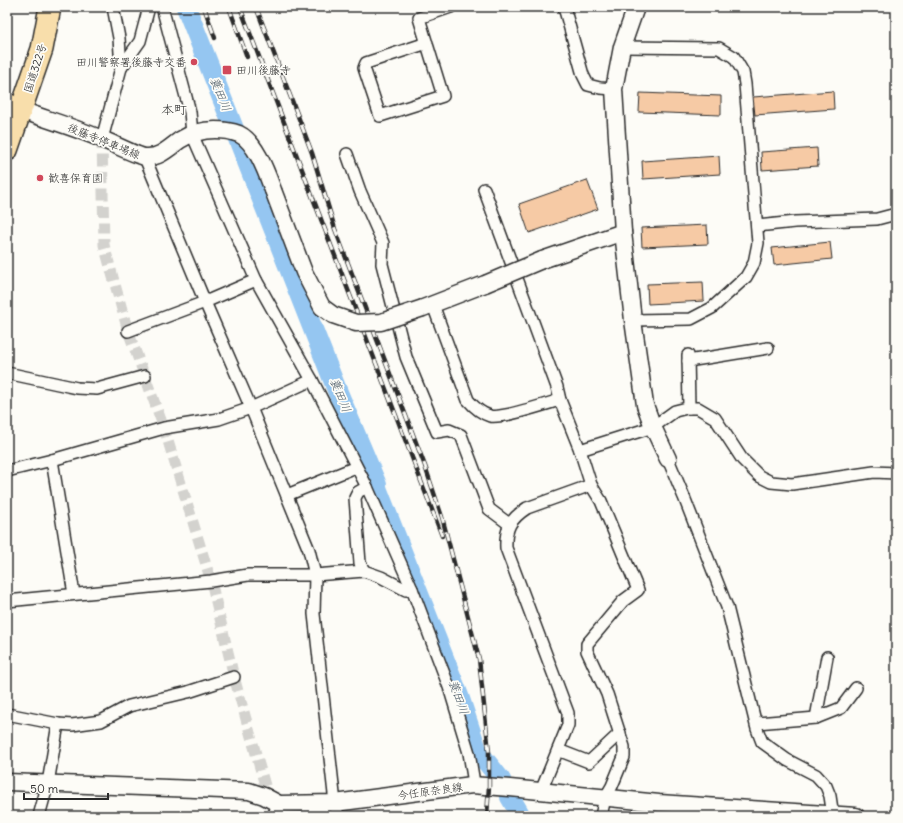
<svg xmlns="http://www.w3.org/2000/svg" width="903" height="823" font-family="Delius,'Klee One',sans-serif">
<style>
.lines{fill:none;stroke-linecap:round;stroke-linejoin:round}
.river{stroke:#95c6f1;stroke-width:20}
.building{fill:#f6caa5;stroke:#2b2b2b}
.street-tunnel{stroke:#d3d2ce;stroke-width:11;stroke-dasharray:11 5.5;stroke-linecap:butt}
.street-casing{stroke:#2b2b2b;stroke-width:14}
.secondary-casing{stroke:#2b2b2b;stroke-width:19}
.primary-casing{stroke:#2b2b2b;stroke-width:21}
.highway-casing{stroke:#2b2b2b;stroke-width:24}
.street{stroke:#fdfcf7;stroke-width:11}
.secondary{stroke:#fdfcf7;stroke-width:16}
.primary{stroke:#f8deab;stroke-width:18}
.highway{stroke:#f8deab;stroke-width:21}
.rail-casing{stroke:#2b2b2b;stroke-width:4.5}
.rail{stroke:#fdfcf7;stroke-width:3;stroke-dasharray:9;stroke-linecap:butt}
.secondary-bridge-casing{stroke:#2b2b2b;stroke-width:19;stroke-linecap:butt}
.secondary-bridge{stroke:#fdfcf7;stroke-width:16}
.poi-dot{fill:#d1495b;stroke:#fdfcf7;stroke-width:1.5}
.labels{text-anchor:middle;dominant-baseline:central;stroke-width:3.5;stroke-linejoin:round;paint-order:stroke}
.poi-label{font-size:11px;fill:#2b2b2b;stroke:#fdfcf7;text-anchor:start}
.street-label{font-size:11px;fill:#2b2b2b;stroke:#fdfcf7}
.water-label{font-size:12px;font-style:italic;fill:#4b5a66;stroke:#fdfcf7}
.quarter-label{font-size:13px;fill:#2b2b2b;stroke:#fdfcf7}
</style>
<rect width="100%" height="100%" fill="#fdfcf7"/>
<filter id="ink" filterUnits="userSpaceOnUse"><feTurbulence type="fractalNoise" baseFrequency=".025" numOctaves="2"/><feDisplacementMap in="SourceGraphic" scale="8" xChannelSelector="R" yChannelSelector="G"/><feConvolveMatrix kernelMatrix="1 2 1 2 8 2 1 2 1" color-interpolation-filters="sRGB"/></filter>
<g filter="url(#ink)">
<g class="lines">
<!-- river -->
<g class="river">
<polyline points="186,7 337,390 377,485 377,488 459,696 477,750 501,780"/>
<polyline points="510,797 521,816"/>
</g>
</g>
<!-- building -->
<g class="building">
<polygon points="833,91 834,109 755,115 753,97"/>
<polygon points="640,93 721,96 721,115 639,112"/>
<polygon points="817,148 818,166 762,170 761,152"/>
<polygon points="719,156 720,174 643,179 642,161"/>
<polygon points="587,180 598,209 529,233 519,204"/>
<polygon points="707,225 708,244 642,247 641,228"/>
<polygon points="830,242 832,259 774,265 772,248"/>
<polygon points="703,282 704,301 648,304 647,284"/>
</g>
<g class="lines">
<!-- street-tunnel -->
<polyline class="street-tunnel" points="102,139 104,245 128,331 164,428 211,581 234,677 266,789 264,796"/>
<!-- street casing -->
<g class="street-casing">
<g id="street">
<polyline points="162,7 190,112 192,134 256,280 312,380 367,487 412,589 449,687 469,753 473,777 472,785"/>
<polyline points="564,7 583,75 588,85 600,88 614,89"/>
<polyline points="427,43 366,63 364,68 380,116 443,96 419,18 451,7"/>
<polyline points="622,47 719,48 734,57 743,72 745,84 758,243 754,263 746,277 712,308 691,319 633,320"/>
<polyline points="121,68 140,41 149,7"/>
<polyline points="102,139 121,68 119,38 113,7"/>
<polyline points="347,154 360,191 383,243 382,264 406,357 437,432 449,430 461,435 489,509 509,524"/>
<polyline points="145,158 205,302 251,408 309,550 315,575 314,614 335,803 338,816"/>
<polyline points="484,189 557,387 560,400"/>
<polyline points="757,226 795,222 877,219 896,214"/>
<path d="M433 305 468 400C474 407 480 413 490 416 501 419 546 404 560 400L580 450 591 485 527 508C510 519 505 529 506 548L568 713V725L541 791"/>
<polyline points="128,331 205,302 256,280"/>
<polyline points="688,355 689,408"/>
<polyline points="688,361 768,348"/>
<polyline points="7,373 77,388 97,389 145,376"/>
<polyline points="580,450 653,427 675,411 687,408 698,408 715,418 742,459 759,476 771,482 792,484 874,472 896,473"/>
<polyline points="668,459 684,497 727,607 757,729 762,742 787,760 816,775 826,786 830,796 833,816"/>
<polyline points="52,460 74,594"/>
<polyline points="7,471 52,460 164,428 219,419 251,408 312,380"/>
<polyline points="591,485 601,501 638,590 623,601 587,644 587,651 607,694 624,747 624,757 612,786 605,798 601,816"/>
<polyline points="287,495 356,467"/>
<polyline points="364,571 360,563 355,498 358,492 367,487"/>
<polyline points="7,601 211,581 248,575 315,575 364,571 381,577 406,590 412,589"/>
<polyline points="7,714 58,724 72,725 101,721 129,706 188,692 234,677"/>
<polyline points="816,718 827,657"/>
<polyline points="756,723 816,718 841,708 856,688"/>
<polyline points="558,750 589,762 620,733"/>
<polyline points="39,816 48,783 58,724"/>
<polyline points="273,816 279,804"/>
</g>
</g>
<!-- secondary casing -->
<g class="secondary-casing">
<g id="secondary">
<polyline points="636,7 622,47 614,89 623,232 633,320 645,405 653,427 668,459"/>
<path d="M21 110C48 120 77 128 104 140 112 143 139 157 146 157 160 158 170 147 180 140 191 133 203 130 215 130 223 130 231 131 239 134 256 142 267 174 273 190"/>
<polyline points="542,260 623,232"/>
<polyline points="423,308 485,284"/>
<polyline points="7,782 249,791 264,796 279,804 335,803 472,785 510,788 659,803 856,816"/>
</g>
</g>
<!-- primary casing -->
<g class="primary-casing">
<polyline id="primary" points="7,102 21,110"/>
</g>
<!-- highway casing -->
<g class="highway-casing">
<polyline id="highway" points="7,150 42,49 50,7"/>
</g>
<!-- street -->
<use href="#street" class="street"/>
<!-- secondary -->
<use href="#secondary" class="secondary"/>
<!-- primary -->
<use href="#primary" class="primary"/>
<!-- highway -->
<use href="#highway" class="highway"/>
<!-- rail casing -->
<g class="rail-casing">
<g id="rail">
<polyline points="204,7 215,38"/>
<polyline points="229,7 247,57"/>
<polyline points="240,7 442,536"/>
<polyline points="256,7 301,124 312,153 335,229 425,466 442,517 479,659 489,752 489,786 487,816"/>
</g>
</g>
<!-- rail -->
<use href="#rail" class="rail"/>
<!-- secondary-bridge casing -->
<g class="secondary-bridge-casing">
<g id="secondary-bridge">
<polyline points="273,190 304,272 322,307 333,315 356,323 381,322 423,308"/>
<polyline points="485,284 542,260"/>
</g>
</g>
<!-- secondary-bridge -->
<use href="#secondary-bridge" class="secondary-bridge"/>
</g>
</g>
<!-- markers -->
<g class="poi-dot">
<circle cx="194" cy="62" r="4"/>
<rect x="222" y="65" width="10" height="10" rx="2"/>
<circle cx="40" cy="178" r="4"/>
</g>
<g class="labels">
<!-- poi labels -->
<g class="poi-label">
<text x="186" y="62" text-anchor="end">田川警察署後藤寺交番</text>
<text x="236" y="70">田川後藤寺</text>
<text x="48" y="178">歓喜保育園</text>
</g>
<!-- street labels -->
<g class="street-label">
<text transform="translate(35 68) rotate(-72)">国道322号</text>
<text transform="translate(104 141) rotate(22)">後藤寺停車場線</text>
<text transform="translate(430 791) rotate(-8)">今任原奈良線</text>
</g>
<!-- water labels -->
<g class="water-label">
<text transform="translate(221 94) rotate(68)">蓑田川</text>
<text transform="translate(341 395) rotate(68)">蓑田川</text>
<text transform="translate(459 697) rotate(70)">蓑田川</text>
</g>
<!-- quarter labels -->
<g class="quarter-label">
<text x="174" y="109">本町</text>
</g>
</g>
<!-- margin -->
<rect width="903" height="823" fill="none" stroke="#fdfcf7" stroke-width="24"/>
<rect x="12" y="12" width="879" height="799" fill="none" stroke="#2b2b2b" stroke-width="1.5" filter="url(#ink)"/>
<!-- scale -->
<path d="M24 793v6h84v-6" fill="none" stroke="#2b2b2b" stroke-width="2"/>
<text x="30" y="793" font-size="12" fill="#2b2b2b" stroke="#fdfcf7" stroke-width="3" paint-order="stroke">50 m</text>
</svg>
